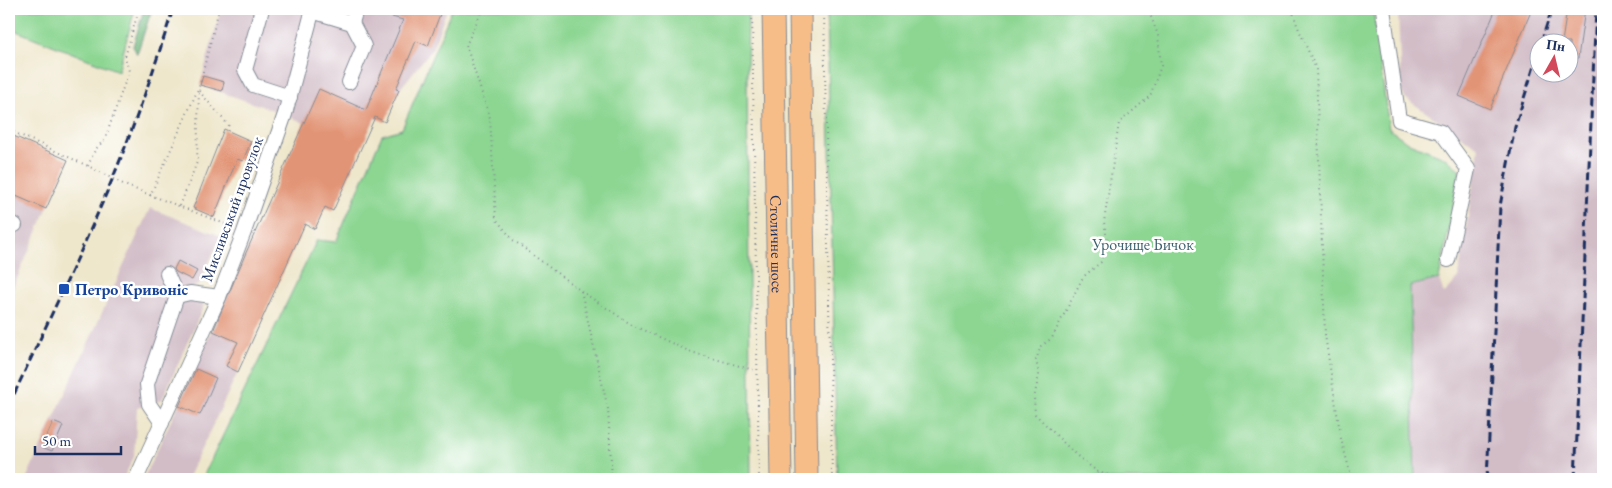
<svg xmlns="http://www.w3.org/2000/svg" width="1612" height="488" font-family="'EB Garamond',serif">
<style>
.industrial{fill:#d2bdc7;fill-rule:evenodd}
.green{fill:#8cd692;stroke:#548278}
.forest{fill:#71b77c;stroke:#46736d}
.building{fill:#e29476}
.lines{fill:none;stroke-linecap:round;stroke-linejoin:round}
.minor-casing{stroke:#858b95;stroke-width:16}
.highway-casing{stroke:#858b95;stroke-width:23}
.path{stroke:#858b95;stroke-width:2;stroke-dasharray:1 4;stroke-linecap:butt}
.minor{stroke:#fff;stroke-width:14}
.highway{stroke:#f7bd88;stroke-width:21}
.rail{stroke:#1b2f5e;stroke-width:3;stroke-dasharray:8 4;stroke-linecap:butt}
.transit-dot{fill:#1a4fb4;stroke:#fff;stroke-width:2}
.labels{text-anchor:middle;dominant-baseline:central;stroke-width:5;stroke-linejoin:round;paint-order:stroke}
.street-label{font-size:16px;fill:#1b2f5e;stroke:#fff}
.park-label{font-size:16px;fill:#3d616e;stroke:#fff}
.transit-label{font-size:16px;font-weight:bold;fill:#164399;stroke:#fff;text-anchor:start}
</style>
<rect width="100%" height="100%" fill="#fff"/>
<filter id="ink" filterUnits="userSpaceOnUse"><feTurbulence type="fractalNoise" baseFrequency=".02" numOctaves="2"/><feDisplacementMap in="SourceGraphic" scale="10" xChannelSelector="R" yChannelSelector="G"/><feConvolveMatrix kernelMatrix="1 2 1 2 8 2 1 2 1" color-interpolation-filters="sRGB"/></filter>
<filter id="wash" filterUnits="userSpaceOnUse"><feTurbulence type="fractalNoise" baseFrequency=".0096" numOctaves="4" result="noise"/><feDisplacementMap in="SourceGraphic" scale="20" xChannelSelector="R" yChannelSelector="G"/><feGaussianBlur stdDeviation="1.12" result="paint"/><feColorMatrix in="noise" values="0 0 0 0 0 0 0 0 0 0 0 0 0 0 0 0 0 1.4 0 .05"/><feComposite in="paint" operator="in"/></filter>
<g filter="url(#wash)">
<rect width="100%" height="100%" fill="#efe7cc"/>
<!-- industrial -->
<g class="industrial">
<polygon points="221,9 447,9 432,49 399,90 385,122 375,118 333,211 325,207 315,229 304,224 238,372 187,479 143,479 178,406 304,123 285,114 200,85"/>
<path d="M1398 9H1603V479H1415L1410 286 1439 279 1444 294 1458 279 1479 148 1405 98 1401 90ZM1540 42H1570V72H1540Z"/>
<polygon points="9,135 68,160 9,297"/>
<polygon points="150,208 221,236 199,285 192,287 189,297 204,305 162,400 137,408 134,457 123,479 26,479"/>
</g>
<!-- green -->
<g class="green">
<polygon points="9,9 135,9 118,71 9,28"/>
<polygon points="452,9 748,9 747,76 751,479 202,479 317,240 336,242 382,135 402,129"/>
<polygon points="827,9 1373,9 1389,129 1409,143 1444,157 1460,170 1439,279 1410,286 1415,479 837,479"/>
</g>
<!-- forest -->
<polygon class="forest" points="144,9 152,9 137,54 133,46"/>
<g id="blocks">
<!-- building -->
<g class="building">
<polygon points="395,9 442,9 428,46 416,41 396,89 399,90 385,122 375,117 333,211 325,207 315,229 305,224 238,372 226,366 238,342 213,331 245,255 319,89 366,110 403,20 392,17"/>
<polygon points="1496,9 1532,9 1490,109 1459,96"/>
<polygon points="1567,9 1585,9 1578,58 1570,57 1570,42 1562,42"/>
<polygon points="203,76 224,82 222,91 200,85"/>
<polygon points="224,129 251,141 243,161 237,159 214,217 193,208"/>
<polygon points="9,134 68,160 46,209 9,193"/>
<polygon points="178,261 197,271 192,280 176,272 174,269"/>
<polygon points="196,369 216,378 200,415 179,406"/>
<polygon points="53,422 63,426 52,451 42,447"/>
</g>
</g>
</g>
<g filter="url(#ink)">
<use href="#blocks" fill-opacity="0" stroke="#858b95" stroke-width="1"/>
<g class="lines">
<!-- minor casing -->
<g class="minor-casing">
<g id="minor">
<polyline points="262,9 245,70 253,85 290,97"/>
<polyline points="1383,9 1399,120 1441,132 1468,169 1448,260"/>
<polyline points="312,11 352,23 356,9"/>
<polyline points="349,82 364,46 352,23"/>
<polyline points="9,222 15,225"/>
<polyline points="177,296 190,293 219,297"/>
<polyline points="162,423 149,404 147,384 177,296 167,274"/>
<polyline points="136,479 219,297 244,232 285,114 313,9"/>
</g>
</g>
<!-- highway casing -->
<g class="highway-casing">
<g id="highway">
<path id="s1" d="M773 9 781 479"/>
<polyline points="800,9 807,479"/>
</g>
</g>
<!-- path -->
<g class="path">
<polyline points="483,9 466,45 490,118 496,219 513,240 581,291 608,409 612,479"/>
<polyline points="752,9 759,479"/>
<polyline points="824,9 832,479"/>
<polyline points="1292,9 1297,25 1316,69 1325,335 1341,439 1352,479"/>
<polyline points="199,91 230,127"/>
<polyline points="9,130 88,166 127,186 233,227"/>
<polyline points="88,166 95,150 105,139 129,71 125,57 139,9"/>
<polyline points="150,196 199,87 219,9"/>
<polyline points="180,206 197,162 199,89"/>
<polyline points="581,291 632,325 691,352 757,371"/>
<polyline points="1122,479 1098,472 1076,455 1035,414 1034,398 1039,375 1036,360 1041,346 1052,338 1083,277 1101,262 1107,239 1104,222 1119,123 1150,96 1161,66 1158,35 1148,9"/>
</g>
<!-- minor -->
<use href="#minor" class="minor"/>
<!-- highway -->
<use href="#highway" class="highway"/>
<!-- rail -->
<g class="rail">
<polyline points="1541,42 1552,9"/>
<path d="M9 405C44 330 80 256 112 180 135 124 155 67 173 9"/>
<polyline points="1487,479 1500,206 1515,127 1540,47"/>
<polyline points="1575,479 1596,9"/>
</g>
</g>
</g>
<!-- markers -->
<rect class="transit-dot" x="58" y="283" width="12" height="12" rx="2.5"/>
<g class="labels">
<!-- street labels -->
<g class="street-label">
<text transform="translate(232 209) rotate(-70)">Мисливський провулок</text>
<text stroke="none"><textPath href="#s1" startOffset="235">Столичне шосе</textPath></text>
</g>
<!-- park labels -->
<g class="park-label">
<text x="1143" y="244">Урочище Бичок</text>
</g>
<!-- transit labels -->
<g class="transit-label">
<text x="75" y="289">Петро Кривоніс</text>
</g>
</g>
<!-- margin -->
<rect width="1612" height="488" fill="none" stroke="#fff" stroke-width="30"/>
<!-- north arrow -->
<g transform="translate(1554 58) rotate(8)"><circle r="24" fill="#ffffff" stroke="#a4acbf"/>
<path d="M0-4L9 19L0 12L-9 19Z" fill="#d1495b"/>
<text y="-8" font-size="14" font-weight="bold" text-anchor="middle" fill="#1b2f5e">Пн</text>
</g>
<!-- scale -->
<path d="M35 446v8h86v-8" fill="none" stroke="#1b2f5e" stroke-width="2.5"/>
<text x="42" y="446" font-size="15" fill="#1b2f5e" stroke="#ffffff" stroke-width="4" paint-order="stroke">50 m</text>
</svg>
